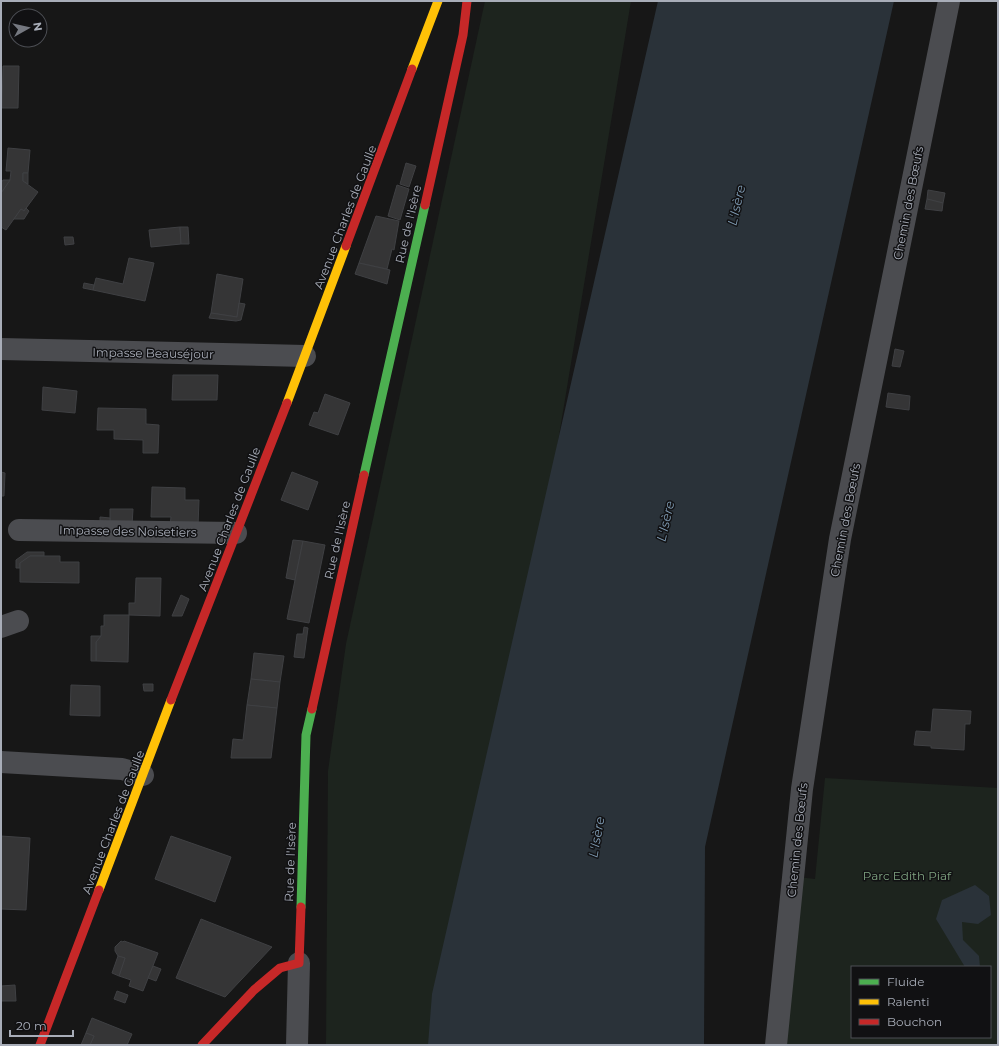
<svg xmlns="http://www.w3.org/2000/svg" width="999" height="1046" font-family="Montserrat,sans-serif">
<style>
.green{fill:#1d241e;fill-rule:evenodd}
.water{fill:#2a3239}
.building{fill:#353536;stroke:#3f4043}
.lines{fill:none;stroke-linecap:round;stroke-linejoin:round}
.street{stroke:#4b4c50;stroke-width:22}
.fast{stroke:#4caf50;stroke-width:9}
.slow{stroke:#ffc107;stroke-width:9}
.jam{stroke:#c62828;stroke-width:9}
.labels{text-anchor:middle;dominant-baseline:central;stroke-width:3;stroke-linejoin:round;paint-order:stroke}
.street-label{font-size:12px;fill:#a8adb8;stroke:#111113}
.park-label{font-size:12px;fill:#7fa381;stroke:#111113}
.water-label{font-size:13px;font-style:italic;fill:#7f9bb3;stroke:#111113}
</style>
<rect width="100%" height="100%" fill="#171717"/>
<!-- green -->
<g class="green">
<polygon points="485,1 631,1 458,1045 326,1045 328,771 346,644"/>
<path d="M825 778 998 788V1045H781L798 877 815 879ZM852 967H990V1037H852Z"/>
</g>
<!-- water -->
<g class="water">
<polygon points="658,1 894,1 705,847 704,1045 428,1045 432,994"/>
<polygon points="975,885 989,896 991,915 978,924 962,922 963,940 979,956 980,967 965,967 936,919 942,900"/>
</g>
<!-- building -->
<g class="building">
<polygon points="3,66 19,66 18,108 2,108"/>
<polygon points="8,148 30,150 28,173 23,173 23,181 38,192 24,211 21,209 6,230 1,227 1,193 10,180 11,171 6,171"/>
<polygon points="406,163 416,166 409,187 400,184"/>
<polygon points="23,173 28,173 28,184 23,181"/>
<polygon points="3,180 10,180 1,193 1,183"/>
<polygon points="397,185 409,189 400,220 388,216"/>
<polygon points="928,190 945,193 943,203 927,199"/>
<polygon points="927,199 943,203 942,211 925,209"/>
<polygon points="26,208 29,211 24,219 14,219 21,209 24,211"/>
<polygon points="376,216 399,221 394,250 392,249 387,269 359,263"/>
<polygon points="180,227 181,244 151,247 149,230"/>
<polygon points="180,227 188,227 189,244 181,244"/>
<polygon points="64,237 73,237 74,244 65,245"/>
<polygon points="129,258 154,263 145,301 93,290 96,278 123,284"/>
<polygon points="359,263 390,270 387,284 355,274"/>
<polygon points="217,274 243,279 237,317 211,313"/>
<polygon points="84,283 94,285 93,290 83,288"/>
<polygon points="239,303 245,304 241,320 236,321 209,318 211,313 237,317"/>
<polygon points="895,349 904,351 900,367 892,366"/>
<polygon points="173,375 218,375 217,400 172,400"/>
<polygon points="43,387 77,391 75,413 42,410"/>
<polygon points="888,393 910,396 909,410 886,407"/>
<polygon points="325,394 350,403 338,435 309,425 314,412 318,413"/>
<polygon points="98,408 146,409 146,424 159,425 158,453 143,453 143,440 114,439 114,430 97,430"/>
<polygon points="1,472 5,473 4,496 1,496"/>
<polygon points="292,472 318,482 308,510 281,500"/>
<polygon points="152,487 185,488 185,500 199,500 198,526 170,526 171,517 151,517"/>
<polygon points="110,509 133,509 132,525 110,525"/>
<polygon points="100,517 110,518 110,525 100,524"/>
<polygon points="293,540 303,541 295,580 286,578"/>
<polygon points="303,541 325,545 309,623 287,619"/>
<polygon points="27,552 44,552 44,556 30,556 20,563 20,568 16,568 16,560"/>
<polygon points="30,556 60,556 60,562 79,562 79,583 20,582 20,563"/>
<polygon points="136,578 161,578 160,616 129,615 129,603 135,603"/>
<polygon points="181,595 189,599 182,616 172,616"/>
<polygon points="104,615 129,615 128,662 96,661 96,642 101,636 101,626 104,626"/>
<polygon points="304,627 308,628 304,658 294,657 297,634 303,634"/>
<polygon points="91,636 101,636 96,642 96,661 91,661"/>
<polygon points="254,653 284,656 280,682 251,679"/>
<polygon points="251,679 280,682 277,708 247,705"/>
<polygon points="143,684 153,684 153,691 144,691"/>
<polygon points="71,685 100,686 100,716 70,715"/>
<polygon points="247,705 277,708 271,758 231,758 233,739 243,740"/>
<polygon points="933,709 971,711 970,724 965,724 964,750 931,748 931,746 914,745 916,731 931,732"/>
<polygon points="1,836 30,838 26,910 1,909"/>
<polygon points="171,836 231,857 215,902 155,879"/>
<polygon points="201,919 272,947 225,997 176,978"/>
<polygon points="121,941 123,942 124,941 158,953 143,991 129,986 131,980 119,976 125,958 118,956 115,951 115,947"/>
<polygon points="118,956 125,958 119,976 112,973"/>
<polygon points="153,966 161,969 156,981 148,978"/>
<polygon points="15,985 16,1001 1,1001 1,986"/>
<polygon points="117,991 128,995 125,1003 114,999"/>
<polygon points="92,1018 132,1034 127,1045 90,1045 94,1036 86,1033"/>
<polygon points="86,1033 94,1036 90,1045 81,1045"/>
</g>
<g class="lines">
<!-- street -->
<g class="street">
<polyline points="1,349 305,356"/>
<polyline points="19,530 236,533"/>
<polyline points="1,627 18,621"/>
<polyline points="1,762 122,769 143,775"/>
<polyline points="297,1045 299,963"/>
<polyline points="776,1045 802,789 840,539 949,1"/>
</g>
<!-- fast -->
<g class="fast">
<polyline points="364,475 425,205"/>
<polyline points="301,907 306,735 312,709"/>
</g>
<!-- slow -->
<g class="slow">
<polyline points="412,69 438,1"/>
<polyline points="287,403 346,246"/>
<polyline points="99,890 171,700"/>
</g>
<!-- jam -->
<g class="jam">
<polyline points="425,205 463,35 467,1"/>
<polyline points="346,246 412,69"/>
<polyline points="171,700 287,403"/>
<polyline points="312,709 364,475"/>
<polyline points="40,1045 99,890"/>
<polyline points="202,1045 254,990 280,968 299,963 301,907"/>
</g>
</g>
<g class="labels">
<!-- street labels -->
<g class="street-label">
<text transform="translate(908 203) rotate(-79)">Chemin des Bœufs</text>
<text transform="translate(345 217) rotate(-69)">Avenue Charles de Gaulle</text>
<text transform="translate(408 224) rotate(-77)">Rue de l'Isère</text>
<text transform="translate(153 353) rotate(1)">Impasse Beauséjour</text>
<text transform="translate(229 519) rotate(-69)">Avenue Charles de Gaulle</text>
<text transform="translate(845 520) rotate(-79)">Chemin des Bœufs</text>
<text transform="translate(128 531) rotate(1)">Impasse des Noisetiers</text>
<text transform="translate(337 540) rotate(-77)">Rue de l'Isère</text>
<text transform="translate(113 822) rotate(-69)">Avenue Charles de Gaulle</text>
<text transform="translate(797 840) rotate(-84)">Chemin des Bœufs</text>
<text transform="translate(290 862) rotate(-88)">Rue de l'Isère</text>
</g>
<!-- park labels -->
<g class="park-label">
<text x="907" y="875">Parc Edith Piaf</text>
</g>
<!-- water labels -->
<g class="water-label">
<text transform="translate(736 205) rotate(-77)">L'Isère</text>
<text transform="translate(665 521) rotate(-77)">L'Isère</text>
<text transform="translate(596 837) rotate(-80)">L'Isère</text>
</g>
</g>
<!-- border -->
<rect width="999" height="1046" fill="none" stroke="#a8adb8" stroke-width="4"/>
<!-- legend -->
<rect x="851" y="966" width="140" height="72" fill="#111113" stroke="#4d4f55"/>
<rect x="859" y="979" width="20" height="6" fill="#4caf50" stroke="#4d4f55"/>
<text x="887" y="986" font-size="12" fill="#a8adb8">Fluide</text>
<rect x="859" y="999" width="20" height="6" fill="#ffc107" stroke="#4d4f55"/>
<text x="887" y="1006" font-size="12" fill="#a8adb8">Ralenti</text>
<rect x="859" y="1019" width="20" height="6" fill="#c62828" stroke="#4d4f55"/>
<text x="887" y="1026" font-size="12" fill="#a8adb8">Bouchon</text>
<!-- north arrow -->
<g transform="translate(28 28) rotate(82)"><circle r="19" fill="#111113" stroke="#4d4f55"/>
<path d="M0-3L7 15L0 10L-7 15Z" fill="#757880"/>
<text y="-6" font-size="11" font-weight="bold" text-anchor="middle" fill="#a8adb8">N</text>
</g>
<!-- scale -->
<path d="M10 1030v6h63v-6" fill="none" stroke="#a8adb8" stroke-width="2"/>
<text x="16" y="1030" font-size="12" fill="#a8adb8" stroke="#111113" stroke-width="3" paint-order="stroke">20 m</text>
</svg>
